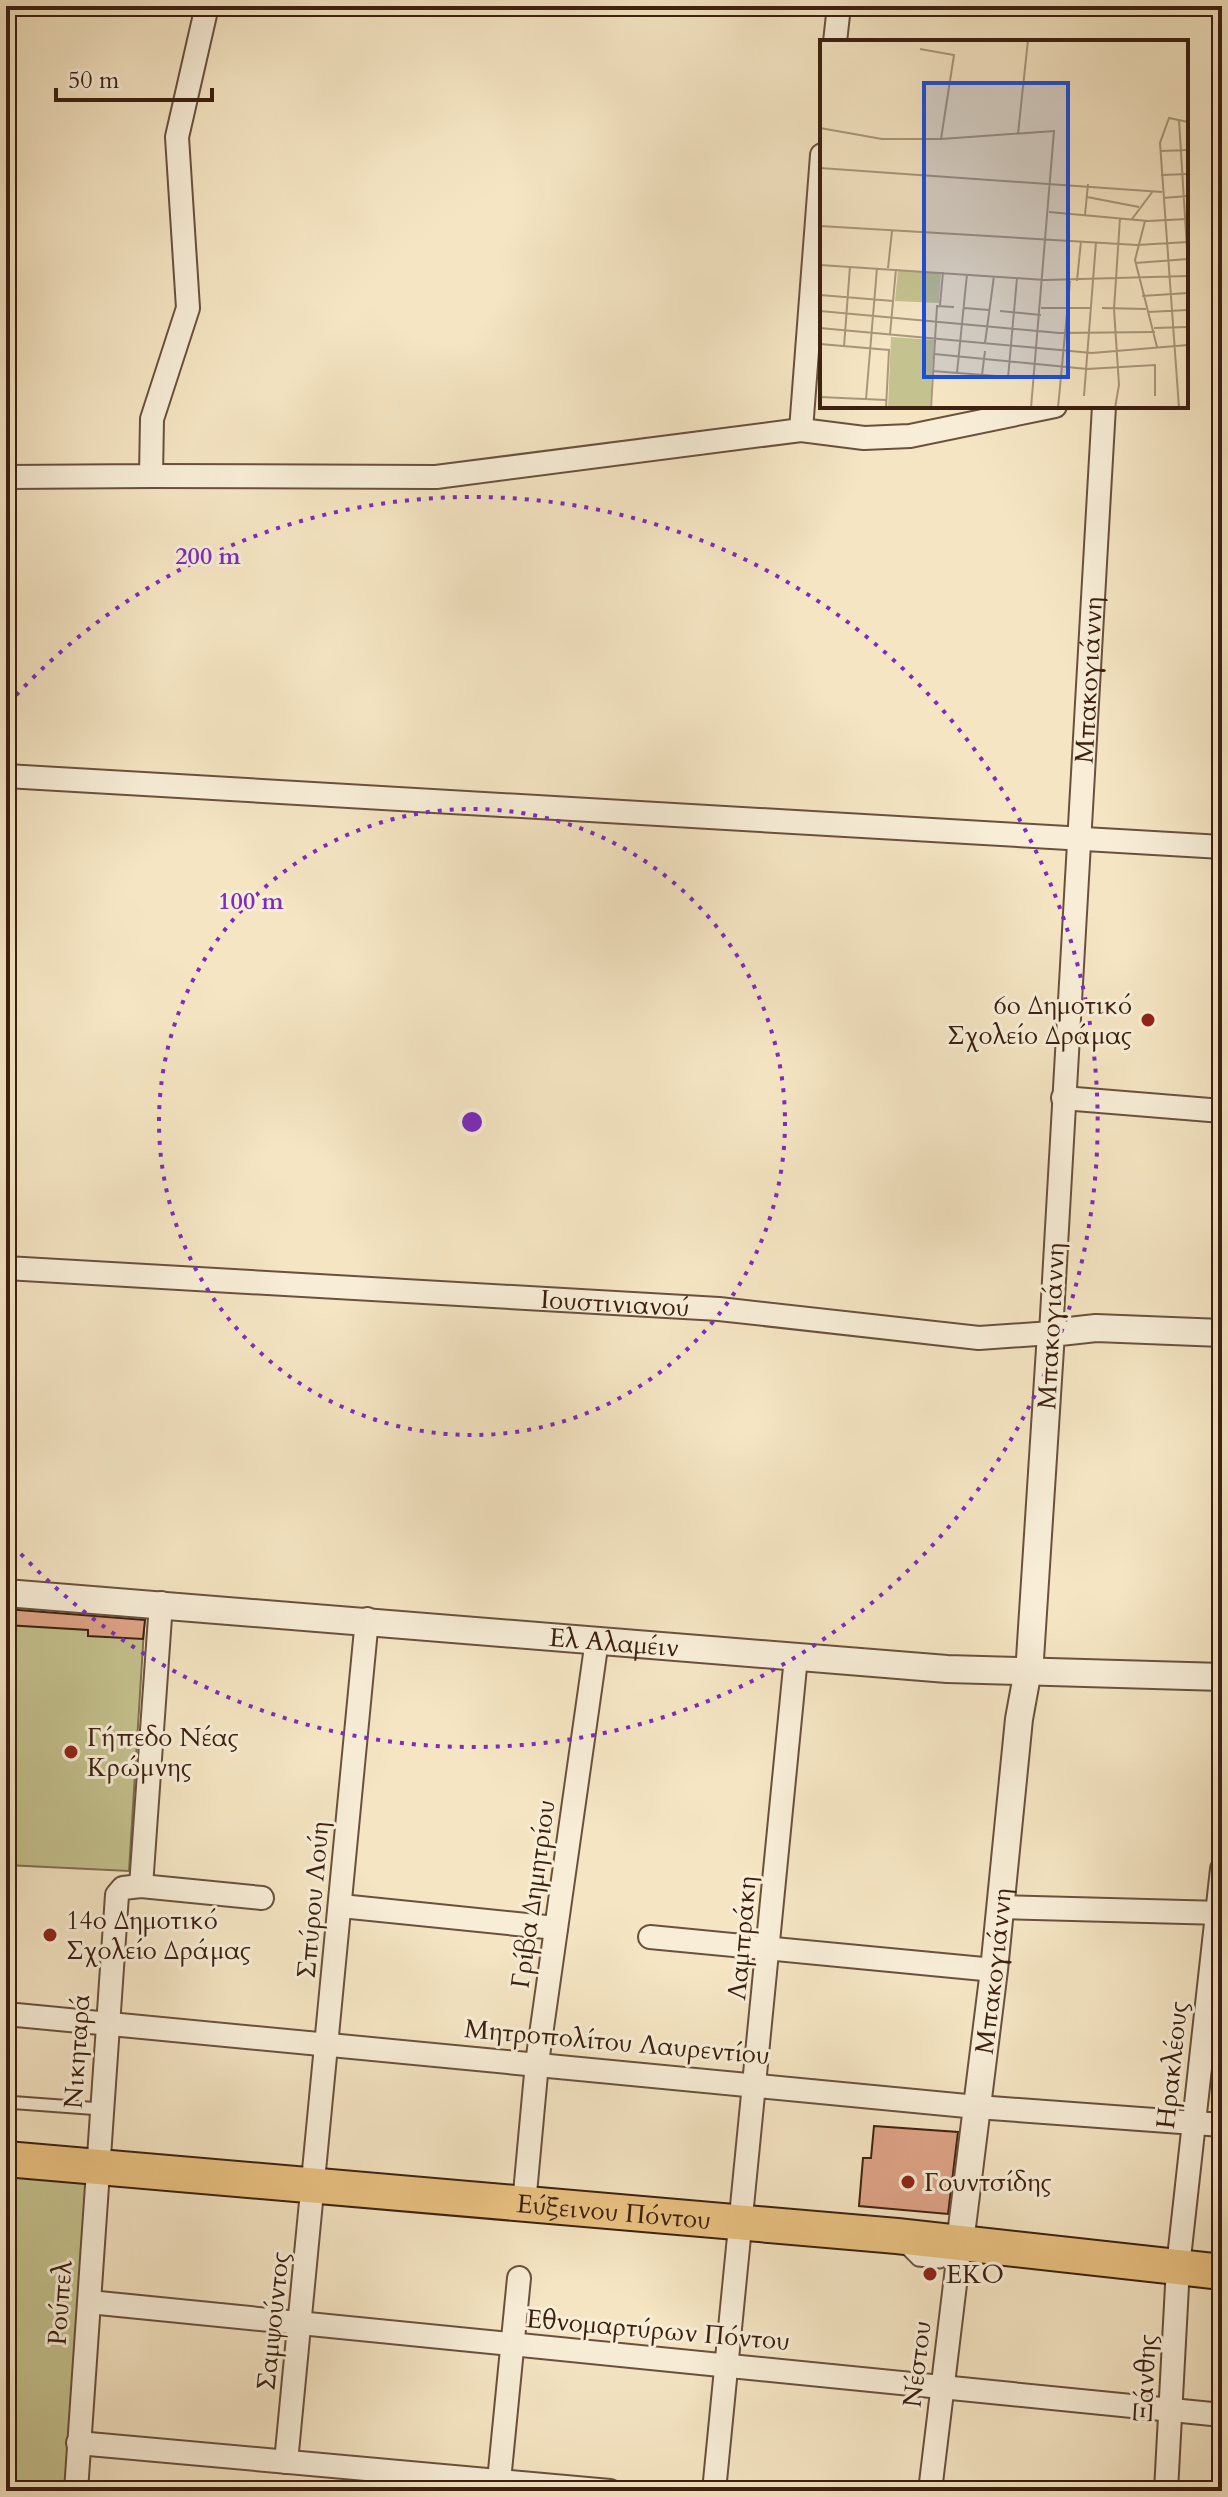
<svg xmlns="http://www.w3.org/2000/svg" width="1228" height="2497" font-family="Cardo,serif">
<style>
.green{fill:#c4c28e;stroke:#80714f;stroke-width:2}
.building{fill:#dfa487;stroke:#3c2010;stroke-width:2}
.lines{fill:none;stroke-linecap:round;stroke-linejoin:round}
.service-casing{stroke:#6a513d;stroke-width:15}
.minor-casing{stroke:#6a513d;stroke-width:26}
.tertiary-casing{stroke:#6a513d;stroke-width:30}
.primary-casing{stroke:#3c2010;stroke-width:38}
.service{stroke:#f8eed8;stroke-width:11}
.minor{stroke:#f8eed8;stroke-width:22}
.tertiary{stroke:#f8eed8;stroke-width:26}
.primary{stroke:#eac282;stroke-width:34}
.ring{fill:none;stroke:#7b2cbf;stroke-width:4;stroke-dasharray:4 8}
.poi-dot{fill:#8f2418;stroke:#f8eed8;stroke-width:3}
.labels{text-anchor:middle;dominant-baseline:central;stroke-width:6;stroke-linejoin:round;paint-order:stroke}
.street-label{font-size:26px;fill:#3c2010;stroke:#f8eed8}
.poi-label{font-size:26px;fill:#3c2010;stroke:#f8eed8;text-anchor:start}
.inset-road{fill:none;stroke:#ab967b;stroke-width:2}
.view{fill:#1d4ed8;fill-opacity:0.15;stroke:#1d4ed8;stroke-width:4}
.inset-edge{fill:none;stroke:#3c2010;stroke-width:4}
.centre{fill:#7b2cbf;stroke:#f8eed8;stroke-width:4}
.ring-label{font-size:24px;text-anchor:middle;font-weight:bold;fill:#7b2cbf;stroke:#f8eed8;stroke-width:6;stroke-linejoin:round;paint-order:stroke}
</style>
<rect width="100%" height="100%" fill="#f5e5c3"/>
<filter id="stains"><feTurbulence type="fractalNoise" baseFrequency=".0025" numOctaves="4"/><feColorMatrix values="0 0 0 0 .2 0 0 0 0 .09 0 0 0 0 .02 0 0 0 .5 -.17"/></filter>
<radialGradient id="worn" r=".72"><stop offset=".6" stop-color="#630" stop-opacity="0"/><stop offset="1" stop-color="#630" stop-opacity=".3"/></radialGradient>
<!-- green -->
<g class="green">
<polygon points="6,1603 145,1613 129,1871 6,1865"/>
<polygon points="6,2176 92,2184 67,2491 6,2491"/>
</g>
<!-- building -->
<g class="building">
<polygon points="6,1609 145,1620 143,1639 88,1636 88,1630 6,1625"/>
<polygon points="874,2126 958,2132 948,2214 859,2206 863,2158 871,2158"/>
</g>
<g class="lines">
<!-- service casing -->
<g class="service-casing">
<g id="service">
<polyline points="6,2102 101,2109"/>
<polyline points="902,2244 918,2260 940,2262 953,2251"/>
</g>
</g>
<!-- minor casing -->
<g class="minor-casing">
<g id="minor">
<polyline points="835,42 839,6"/>
<polyline points="801,430 822,155"/>
<polyline points="151,476 436,477 801,430 864,438 910,436 1055,406"/>
<polyline points="6,477 151,476 152,419 188,308 177,137 207,6"/>
<polyline points="6,776 1222,847"/>
<polyline points="1063,1098 1222,1111"/>
<path id="s1" d="M6 1268 719 1309 979 1338 1051 1333 1104 406"/>
<polyline points="141,1886 161,1603"/>
<polyline points="341,1906 556,1928"/>
<polyline points="1001,1907 1222,1913"/>
<polyline points="650,1937 994,1970"/>
<polyline points="6,2014 977,2107 1222,2125"/>
<polyline points="524,2204 537,2063 597,1640"/>
<polyline points="89,2302 1222,2415"/>
<polyline points="78,2443 610,2491"/>
<polyline points="286,2462 367,1619"/>
<polyline points="499,2481 519,2278"/>
<polyline points="76,2491 117,1895 123,1888 141,1886 262,1898"/>
<polyline points="714,2491 796,1657"/>
<polyline points="930,2491 960,2243"/>
<polyline points="1166,2491 1178,2267 1222,1869"/>
</g>
</g>
<!-- tertiary casing -->
<g class="tertiary-casing">
<g id="tertiary">
<path id="s2" d="M6 1593 947 1669 1222 1677"/>
<path id="s3" d="M960 2243 994 1970 1019 1719 1030 1659 1051 1333 1096 1328 1222 1333"/>
</g>
</g>
<!-- primary casing -->
<g class="primary-casing">
<g id="primary">
<path id="s4" d="M6 2159 897 2236 1222 2272"/>
</g>
</g>
<!-- service -->
<use href="#service" class="service"/>
<!-- minor -->
<use href="#minor" class="minor"/>
<!-- tertiary -->
<use href="#tertiary" class="tertiary"/>
<!-- primary -->
<use href="#primary" class="primary"/>
</g>
<!-- distance rings -->
<g class="ring">
<circle cx="472" cy="1122" r="313"/>
<path d="M8 704A625 625 0 1 1 8 1540"/>
</g>
<!-- markers -->
<g class="poi-dot">
<circle cx="1148" cy="1020" r="8"/>
<circle cx="71" cy="1752" r="8"/>
<circle cx="50" cy="1935" r="8"/>
<circle cx="908" cy="2182" r="8"/>
<circle cx="930" cy="2274" r="8"/>
</g>
<g class="labels">
<!-- street labels -->
<g class="street-label">
<text stroke="none"><textPath href="#s1" startOffset="1702">Μπακογιάννη</textPath></text>
<text stroke="none"><textPath href="#s1" startOffset="610">Ιουστινιανού</textPath></text>
<text transform="translate(1051 1326) rotate(-87)">Μπακογιάννη</text>
<text stroke="none"><textPath href="#s2" startOffset="610">Ελ Αλαμέιν</textPath></text>
<text transform="translate(533 1894) rotate(-82)">Γρίβα Δημητρίου</text>
<text transform="translate(313 1900) rotate(-85)">Σπύρου Λούη</text>
<text transform="translate(742 1938) rotate(-85)">Λαμπράκη</text>
<text stroke="none"><textPath href="#s3" startOffset="274">Μπακογιάννη</textPath></text>
<text transform="translate(617 2042) rotate(5)">Μητροπολίτου Λαυρεντίου</text>
<text transform="translate(77 2051) rotate(-86)">Νικηταρά</text>
<text transform="translate(1172 2065) rotate(-84)">Ηρακλέους</text>
<text stroke="none"><textPath href="#s4" startOffset="610">Εύξεινου Πόντου</textPath></text>
<text transform="translate(60 2303) rotate(-86)">Ρούπελ</text>
<text transform="translate(273 2321) rotate(-84)">Σαμψούντος</text>
<text transform="translate(658 2330) rotate(5)">Εθνομαρτύρων Πόντου</text>
<text transform="translate(917 2364) rotate(-83)">Νέστου</text>
<text transform="translate(1145 2378) rotate(-87)">Ξάνθης</text>
</g>
<!-- poi labels -->
<g class="poi-label">
<text x="1132" y="1005" text-anchor="end">6o Δημοτικό<tspan x="1132" dy="30">Σχολείο Δράμας</tspan></text>
<text x="87" y="1737">Γήπεδο Νέας<tspan x="87" dy="30">Κρώμνης</tspan></text>
<text x="66" y="1920">14ο Δημοτικό<tspan x="66" dy="30">Σχολείο Δράμας</tspan></text>
<text x="924" y="2182">Γουντσίδης</text>
<text x="946" y="2274">EKO</text>
</g>
</g>
<!-- overview -->
<g transform="translate(820 40)">
<rect width="368" height="368" fill="#f5e5c3"/>
<path d="M78 230 121 233 119 263 75 261ZM71 297 114 300 110 368H68Z" fill="#c4c28e"/>
<path class="inset-road" d="M359 80 368 225M0 88 62 99H121L134 15 100 9M198 94 208 0M121 99 234 91 211 368M340 111 368 110M0 128 342 152M341 135 368 134M267 157 319 167M343 158 368 156M229 172 328 181 367 179M265 175 268 144M312 179 333 151M325 181 315 220 337 307M0 186 317 205 368 202M315 223 368 219M0 225 225 240 368 236M68 228 72 191M257 241 261 201M0 255 73 261M322 256 368 253M120 265 123 232M144 268 169 270M221 268H271M282 268 326 269M0 271 239 293 335 292M180 271 221 275M328 272 368 270M0 288 272 313 368 305M334 288 368 287M70 294 76 229M165 303 174 236M0 304 69 310 66 368M24 307 30 226M114 314 267 329 335 325V356M113 331 176 336M137 333 147 234M162 335 165 311M188 338 197 238M264 356 276 202M0 357 66 360M46 359 57 228M111 368 117 266 134 267M238 368 250 241M295 368 299 345 294 269 300 178M359 368 340 103 349 78 368 82"/>
<path class="view" d="M104 43H248V337H104Z"/>
<rect width="368" height="368" class="inset-edge"/>
</g>
<circle cx="472" cy="1122" r="12" class="centre"/>
<g class="ring-label">
<text x="208" y="564">200 m</text>
<text x="251" y="909">100 m</text>
</g>
<!-- margin -->
<rect width="1228" height="2497" fill="none" stroke="#f5e5c3" stroke-width="32"/>
<rect x="8" y="8" width="1212" height="2481" fill="none" stroke="#3c2010" stroke-width="4"/>
<rect x="16" y="16" width="1196" height="2465" fill="none" stroke="#3c2010" stroke-width="2"/>
<!-- scale -->
<path d="M56 88v12h156v-12" fill="none" stroke="#3c2010" stroke-width="4"/>
<text x="68" y="88" font-size="24" fill="#3c2010" stroke="#f8eed8" stroke-width="6" paint-order="stroke">50 m</text>
<rect width="100%" height="100%" filter="url(#stains)"/>
<rect width="100%" height="100%" fill="url(#worn)"/>
</svg>
